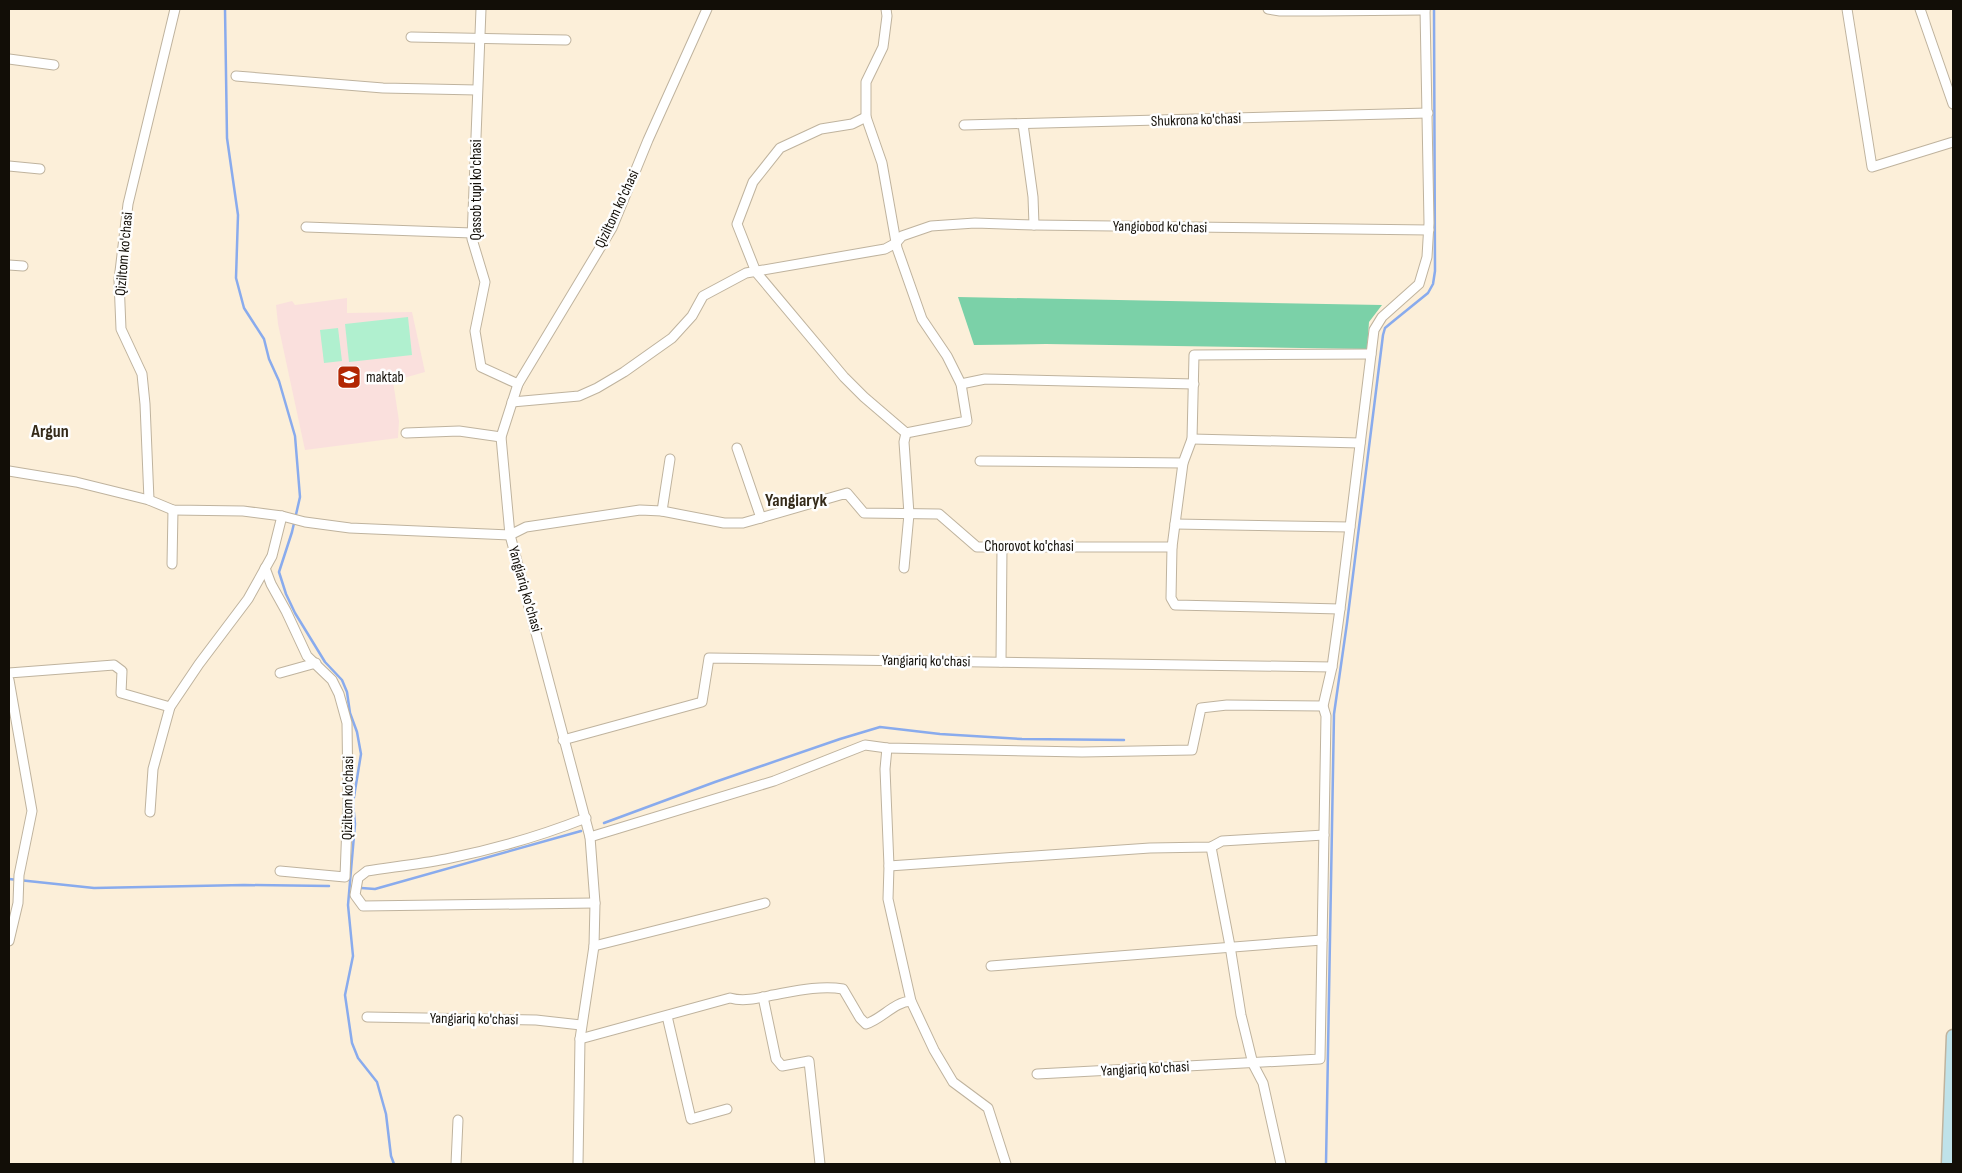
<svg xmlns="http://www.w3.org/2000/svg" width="1962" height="1173" font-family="'Sofia Sans Condensed',sans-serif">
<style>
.education{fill:#fae0dd}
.green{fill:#b0f0cf}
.forest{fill:#7bd1a8}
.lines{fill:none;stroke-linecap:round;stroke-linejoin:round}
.stream{stroke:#89abed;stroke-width:2.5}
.street-casing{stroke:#bfb39e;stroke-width:11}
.secondary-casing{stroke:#bfb39e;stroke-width:15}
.street{stroke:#fff;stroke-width:9}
.secondary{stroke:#bfe2e9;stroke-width:12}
.labels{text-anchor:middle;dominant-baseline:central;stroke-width:5;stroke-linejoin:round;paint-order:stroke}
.street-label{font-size:15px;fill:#120e07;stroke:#fefefe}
.poi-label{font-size:15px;fill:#120e07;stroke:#fefefe;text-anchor:start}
.quarter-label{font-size:18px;font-weight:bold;fill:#342a19;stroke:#fefefe}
</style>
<rect width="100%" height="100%" fill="#fcefd9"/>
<!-- education -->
<polygon class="education" points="347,298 347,313 412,312 425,372 393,381 399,421 398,438 305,450 278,324 276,305 292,301 295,305"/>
<!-- green -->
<g class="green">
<polygon points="408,317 412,355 349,362 345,324"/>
<polygon points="338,328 342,361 324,363 320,330"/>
</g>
<!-- forest -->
<polygon class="forest" points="958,297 1382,305 1369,322 1367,349 1046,344 974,345"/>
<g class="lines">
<!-- stream -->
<g class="stream">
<polyline points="225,9 227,138 238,215 236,278 244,308 264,339 269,359 279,381 295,436 300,497 292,532 279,572 286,594 295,613 325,662 342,680 347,692 350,713 357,732 361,754 353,803 355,824 348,905 353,956 345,995 352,1043 358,1058 377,1082 386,1114 391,1156 394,1164"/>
<polyline points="604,823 715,782 840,739 880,727 940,734 1022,739 1124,740"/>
<polyline points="9,879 94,888 244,885 329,886"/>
<polyline points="361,888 375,889 581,831"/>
<polyline points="1326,1164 1334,714 1347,623 1383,335 1385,328 1391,323 1428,293 1433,284 1435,271 1434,9"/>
</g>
<!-- street casing -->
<g class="street-casing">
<g id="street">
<polyline points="481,9 472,239 485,282 475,331 481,367 518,384"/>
<polyline points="886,9 887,16 883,47 866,82 866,117 882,163 897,248 922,319 947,356 961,384 967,421 906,433"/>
<polyline points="1268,9 1280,11 1319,11 1425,10"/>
<polyline points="1847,9 1872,167 1953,142"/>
<polyline points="1920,9 1953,104"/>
<polyline points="411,37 566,40"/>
<polyline points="9,59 54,65"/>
<polyline points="236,76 383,88 477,90"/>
<polyline points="866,117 852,124 821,129 780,148 753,182 737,224 756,272 844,377 864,397 906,433"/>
<polyline points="1023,124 1033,197 1034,225"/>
<polyline points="964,125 1428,113"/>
<polyline points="9,166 40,169"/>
<polyline points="306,227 472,233"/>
<polyline points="9,265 23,266"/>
<polyline points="961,384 985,379 1194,384"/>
<polyline points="512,402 579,396 597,388 624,372 672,338 692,316 703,296 746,273 885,249 896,243 902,236 931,226 975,223 1034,225 1429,230"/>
<polyline points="406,433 459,431 501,437"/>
<polyline points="1192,439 1360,443"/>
<polyline points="737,448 761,518"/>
<polyline points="980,461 1183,463"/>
<polyline points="9,471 76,482 149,500 173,510 243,511 282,516 305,522 350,528 510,535 526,527 640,510 662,511 724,523 743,523 847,493 864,513 939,514 977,547 1172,547"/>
<polyline points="149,500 145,404 142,374 121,329 119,280 128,204 175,9"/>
<polyline points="662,511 670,459"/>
<polyline points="1175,524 1350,527"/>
<polyline points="172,564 173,510"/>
<polyline points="265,568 271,584 286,611 307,656 332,680 339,694 347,723 348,797 345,877 280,871"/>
<polyline points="904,568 909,514 904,442 906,433"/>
<polyline points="1340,609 1175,605 1171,598 1172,547 1183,463 1192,439 1194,355 1371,354"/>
<polyline points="1001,662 1002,547"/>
<polyline points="9,673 114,665 122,671 121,693 170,707"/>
<polyline points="280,673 316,663"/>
<polyline points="9,680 32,811 19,875 18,903 9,941"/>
<polyline points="563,740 702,702 709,658 1332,667"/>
<polyline points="887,748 885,769 889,866 888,899 911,1001 934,1050 953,1082 988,1108 1006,1164"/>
<polyline points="150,812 153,769 170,707 199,664 248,599 272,556 282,516"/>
<path d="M586 818C543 835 491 850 446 859 420 864 393 867 367 871L358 878 355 895 363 906 595 903"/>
<polyline points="590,837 774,781 865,745 887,748 1082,752 1192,750 1201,708 1227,705 1323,706"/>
<polyline points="1211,847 1230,946 1241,1015 1253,1064 1263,1083 1281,1164"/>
<polyline points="889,866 1150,848 1211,847 1222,841 1324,835"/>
<polyline points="594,946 765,903"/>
<polyline points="991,966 1322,940"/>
<polyline points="763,997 776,1059 782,1066 809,1061 820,1164"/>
<polyline points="667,1016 691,1119 727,1109"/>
<polyline points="367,1017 536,1020 581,1025"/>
<path d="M580 1039 730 998C744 1002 759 998 773 995 795 991 821 985 843 989L860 1018 866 1024C882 1019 894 1002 911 1001"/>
<polyline points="1037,1074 1320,1059 1326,716 1323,706 1332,667 1340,609 1374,330 1382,317 1419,284 1427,257 1429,223 1425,9"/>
<polyline points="456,1164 458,1120"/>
<polyline points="578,1164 580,1039 594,946 595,903 590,837 510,535 501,437 518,384 612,228 648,140 707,9"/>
</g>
</g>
<!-- secondary casing -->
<g class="secondary-casing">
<polyline id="secondary" points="1948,1164 1953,1036"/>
</g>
<!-- street -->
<use href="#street" class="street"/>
<!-- secondary -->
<use href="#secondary" class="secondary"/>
</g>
<!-- icons -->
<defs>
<g id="school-square" transform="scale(1.25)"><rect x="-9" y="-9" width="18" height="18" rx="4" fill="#b22703" stroke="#fefefe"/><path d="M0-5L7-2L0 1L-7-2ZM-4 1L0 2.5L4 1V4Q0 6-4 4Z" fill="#fff"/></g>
</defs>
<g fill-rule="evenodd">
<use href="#school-square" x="349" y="377"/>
</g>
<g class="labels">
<!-- street labels -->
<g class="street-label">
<text transform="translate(1196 120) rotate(-2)">Shukrona ko'chasi</text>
<text transform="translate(476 190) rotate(-90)">Qassob tupi ko'chasi</text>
<text transform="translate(617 209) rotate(-65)">Qiziltom ko'chasi</text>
<text transform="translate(1160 227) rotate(1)">Yangiobod ko'chasi</text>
<text transform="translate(124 254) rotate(-85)">Qiziltom ko'chasi</text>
<text x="1029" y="546">Chorovot ko'chasi</text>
<text transform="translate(525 589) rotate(74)">Yangiariq ko'chasi</text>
<text transform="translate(926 661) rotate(1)">Yangiariq ko'chasi</text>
<text transform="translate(348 798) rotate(-89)">Qiziltom ko'chasi</text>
<text transform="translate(474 1019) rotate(1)">Yangiariq ko'chasi</text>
<text transform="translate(1145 1069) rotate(-3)">Yangiariq ko'chasi</text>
</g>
<!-- poi labels -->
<g class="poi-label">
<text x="366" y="377">maktab</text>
</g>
<!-- quarter labels -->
<g class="quarter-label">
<text x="50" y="431">Argun</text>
<text x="796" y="500">Yangiaryk</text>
</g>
</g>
<!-- border -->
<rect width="1962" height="1173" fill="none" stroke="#120e07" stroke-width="20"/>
</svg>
